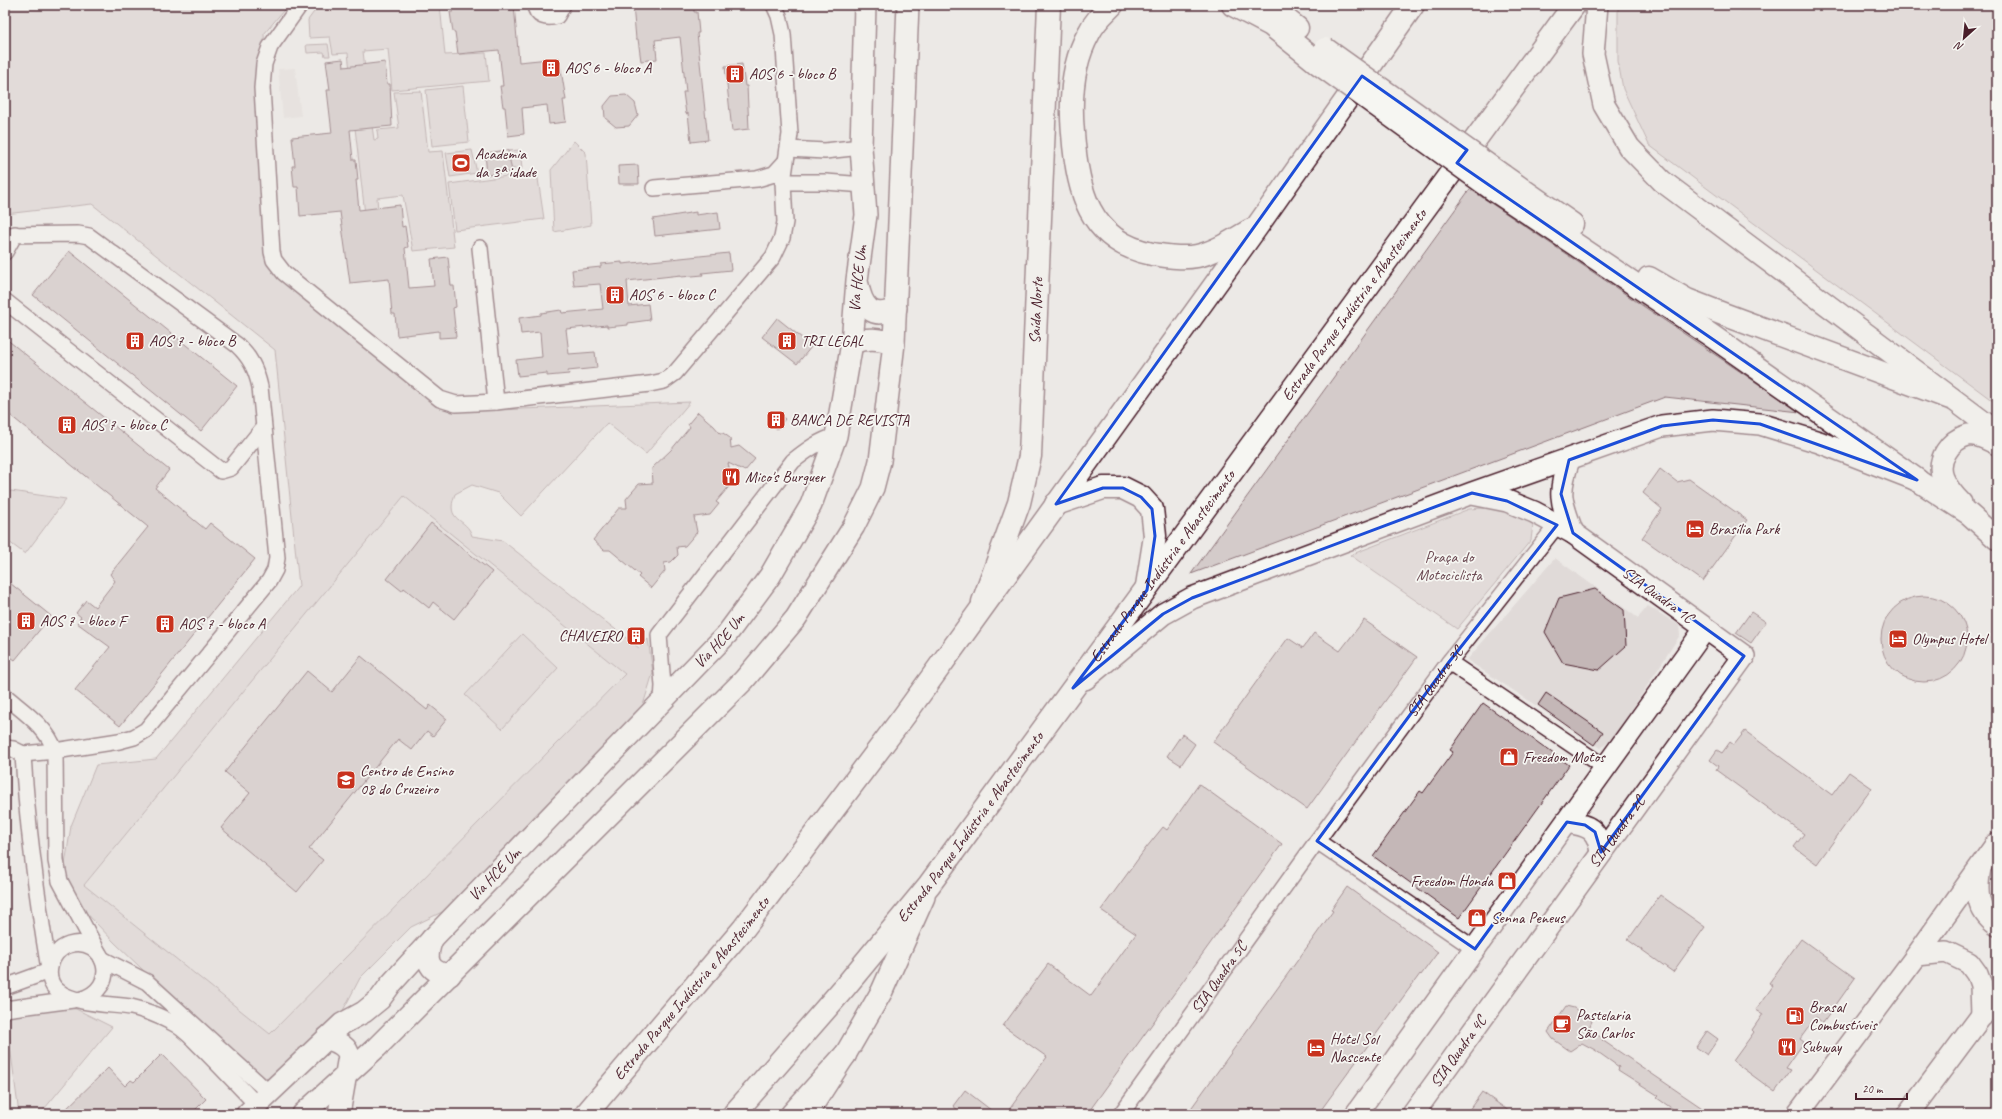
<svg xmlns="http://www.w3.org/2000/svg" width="2002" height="1119" font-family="Caveat,sans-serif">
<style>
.built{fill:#e0dad8}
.green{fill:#d4cbca;stroke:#8f757a;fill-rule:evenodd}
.building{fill:#c4b7b7;stroke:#4a1f2b}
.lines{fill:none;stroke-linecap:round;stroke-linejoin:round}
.street-casing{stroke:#4a1f2b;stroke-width:18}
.secondary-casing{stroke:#4a1f2b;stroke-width:24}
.primary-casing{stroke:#4a1f2b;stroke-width:25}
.highway-casing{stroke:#4a1f2b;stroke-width:25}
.street{stroke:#f6f6f2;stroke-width:15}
.secondary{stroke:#f6f6f2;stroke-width:21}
.primary{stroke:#f6f6f2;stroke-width:22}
.highway{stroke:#f6f6f2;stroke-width:22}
.highway-bridge-casing{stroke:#4a1f2b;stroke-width:25;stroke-linecap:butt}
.highway-bridge{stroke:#f6f6f2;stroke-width:22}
.marked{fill:none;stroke:#1d4ed8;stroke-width:3;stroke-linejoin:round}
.labels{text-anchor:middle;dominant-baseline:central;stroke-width:3.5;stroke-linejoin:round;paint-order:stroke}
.poi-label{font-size:16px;fill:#4a1f2b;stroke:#f6f6f2;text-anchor:start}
.street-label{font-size:16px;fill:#4a1f2b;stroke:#f6f6f2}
.park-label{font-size:16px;fill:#6c4a53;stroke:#f6f6f2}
</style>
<rect width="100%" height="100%" fill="#ece9e6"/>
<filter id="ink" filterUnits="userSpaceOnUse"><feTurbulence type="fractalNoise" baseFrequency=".025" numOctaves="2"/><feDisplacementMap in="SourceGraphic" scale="8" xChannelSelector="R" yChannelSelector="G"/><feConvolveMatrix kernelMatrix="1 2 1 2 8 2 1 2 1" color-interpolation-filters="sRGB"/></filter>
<g filter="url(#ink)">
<!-- built -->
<g class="built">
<polygon points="295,68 301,116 283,118 278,69"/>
<polygon points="404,496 625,674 270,1034 84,885"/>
<polygon points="1555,558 1638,618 1648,606 1679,625 1680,635 1614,737 1601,748 1467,660"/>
</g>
<!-- green -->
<g class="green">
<path d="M5 5H288L264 34 274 257 451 412 690 402 646 454 607 423 521 516 498 493 472 485 455 494C444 523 467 517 472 536L503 541 639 648 648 639 653 673 643 705 442 912 411 927 360 978 337 1022 261 1084 114 942 77 903 64 871 71 826 96 765 156 759 299 586 275 350 92 204 5 214ZM404 496 625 674 270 1034 84 885Z"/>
<polygon points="319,5 440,5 445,55 486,53 489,81 392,90 388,49 363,51 365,69 350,71 348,53 333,54 330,37 309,38 308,20"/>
<polygon points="1618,5 1725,5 1740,10 1815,9 1824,5 1997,5 1997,404 1649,145 1623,89 1618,61"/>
<polygon points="328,44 330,56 325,56 324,52 307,53 306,45"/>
<polygon points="463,86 469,142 432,146 426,90"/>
<polygon points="421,91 428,152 443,151 454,247 413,251 403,195 377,198 379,222 366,223 355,128 370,111 374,140 378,139 377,130 399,128 394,92"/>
<polygon points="574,141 586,153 591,225 554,232 551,170"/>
<polygon points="472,150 477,173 450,177 446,153"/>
<polygon points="520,150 522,168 494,170 493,152"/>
<polygon points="537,172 544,219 455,230 449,184"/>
<polygon points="1470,189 1800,412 1665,397 1191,574"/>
<polygon points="11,491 66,499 25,554 5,539 5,498"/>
<polygon points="1509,506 1533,524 1531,540 1457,629 1350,555 1469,509"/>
<polygon points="522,634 558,668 502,729 465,695"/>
<polygon points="39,1004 76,1009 112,1027 40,1114 19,1114 5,1008"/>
</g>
<!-- building -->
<g class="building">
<polygon points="452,5 469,5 470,7 514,5 519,62 559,58 566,100 563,100 566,122 549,124 547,105 522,108 524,134 508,136 505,107 503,107 500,86 503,86 499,50 458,54 455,32 453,32 450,12 453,12"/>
<polygon points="633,5 694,5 694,12 697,12 699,33 697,33 708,140 691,142 688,113 686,114 683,92 686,92 680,37 655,40 657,59 641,61 638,39 636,39"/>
<polygon points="343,59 344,67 385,62 387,84 390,84 392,126 350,130 353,160 356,160 358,180 356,180 359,210 400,205 402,227 405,226 408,247 405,248 409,288 434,286 431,259 448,257 451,286 454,286 456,307 453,308 456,337 439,338 439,331 397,336 395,314 392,314 389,279 350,283 340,212 300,216 298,187 294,187 292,166 295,166 292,137 332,133 327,90 330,90 326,61"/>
<polygon points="742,64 745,86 747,86 749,129 732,131 725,66"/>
<polygon points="626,95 635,103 638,115 629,126 616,127 605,118 604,106 612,96"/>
<polygon points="508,150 512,172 487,175 485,153"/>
<polygon points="638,165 639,184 619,184 618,166"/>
<polygon points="696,212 696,215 718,212 720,229 655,236 653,219"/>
<polygon points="69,251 237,386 201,431 33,295"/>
<polygon points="729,253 731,270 702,273 703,275 681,277 681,275 627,281 629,306 648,304 650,320 628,323 628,325 607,327 607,325 566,329 569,354 595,352 597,368 568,371 569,374 547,376 547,373 518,376 516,360 542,357 540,332 521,334 519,318 541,315 541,313 561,310 562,313 603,309 600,284 574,286 572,270 601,267 601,264 622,262 622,264"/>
<polygon points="777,318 812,346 797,364 762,337"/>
<polygon points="5,338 169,470 155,488 205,529 210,523 255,559 120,726 75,690 110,647 77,623 81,617 76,613 86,600 95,607 115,581 110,574 148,527 5,411"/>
<polygon points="775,411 785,419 777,429 767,421"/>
<polygon points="698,412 714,426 720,433 723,433 730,438 731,448 739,446 755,459 745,471 728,463 732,483 716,502 719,504 710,515 694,517 697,532 685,546 677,547 678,555 671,562 664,563 665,571 651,588 638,577 640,575 610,550 604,550 593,540 619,508 627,508 626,499 639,484 653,483 652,468 671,450 690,427 688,424"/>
<polygon points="1660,469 1677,482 1689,479 1747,520 1703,581 1642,538 1662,509 1643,493"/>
<polygon points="431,523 492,572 454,619 433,602 429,608 404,588 402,591 387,579"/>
<polygon points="5,579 51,616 15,660 5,653"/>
<polygon points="1595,589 1624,610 1626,646 1599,670 1563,663 1545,632 1559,598"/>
<circle cx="1924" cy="639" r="43"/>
<polygon points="1751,612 1766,622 1751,643 1736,633"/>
<polygon points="1364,620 1417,657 1307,809 1213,742 1288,638 1303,648 1314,633 1340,651"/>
<polygon points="361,656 427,710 430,705 447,719 433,736 427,731 412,750 398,739 309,849 323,860 297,892 221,828 250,793 225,772 307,671 332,692"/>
<polygon points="1546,693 1603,732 1594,745 1538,705"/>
<polygon points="1483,703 1569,765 1459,918 1373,856 1420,791 1423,793 1453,752 1450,750"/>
<polygon points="1745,731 1832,795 1849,772 1872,788 1817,864 1794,847 1804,834 1716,770 1718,766 1710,760 1717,750 1722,753 1730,742 1734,745"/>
<polygon points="1182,734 1195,744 1181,765 1167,756"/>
<polygon points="1199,784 1282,844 1087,1114 1006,1114 1047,1057 1003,1026 1048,964 1091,996 1136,934 1101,910 1146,848 1163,827 1167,830"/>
<polygon points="1347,887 1438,952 1421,975 1420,974 1318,1114 1187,1114 1333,911 1331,910"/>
<polygon points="1660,895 1705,927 1673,972 1628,940"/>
<polygon points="1801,939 1855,978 1823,1023 1816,1017 1800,1039 1804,1042 1786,1068 1791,1070 1775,1092 1733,1061 1754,1032 1752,1030 1763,1014 1756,1010 1773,986 1769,983"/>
<polygon points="1566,1006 1574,1008 1592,1021 1589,1028 1603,1039 1602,1040 1711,1114 1680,1114 1657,1098 1659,1096 1618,1070 1619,1067 1595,1050 1582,1043 1570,1051 1553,1039 1548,1032"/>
<polygon points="1707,1031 1718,1039 1707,1055 1696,1047"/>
<polygon points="162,1054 206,1099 191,1114 61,1114 108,1068 125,1086 131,1080 134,1082"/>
<polygon points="965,1090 996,1114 963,1114 953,1106"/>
<polygon points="1482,1092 1513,1114 1466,1114"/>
</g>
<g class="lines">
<!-- street casing -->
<g class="street-casing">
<g id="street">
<polyline points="300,5 270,47 264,64 262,88 272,252 274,260 284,273 440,399 456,404 496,402 650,384 664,381 675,373 773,257 782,238 785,222 783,182 790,134 783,34 779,16 774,5"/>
<path d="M535 5C536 17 547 19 557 16L563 5"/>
<polyline points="788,149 825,151 861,147"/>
<polyline points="783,182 826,182 864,185"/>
<polyline points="654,188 757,179 774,174 785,162"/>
<path d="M5 235 78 234 89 236 237 345C250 357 256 369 260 387L277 558 275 570 269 581 146 730 134 737 119 741 55 751 23 754 13 749 5 748"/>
<polyline points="480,248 496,402"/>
<polyline points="5,252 15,234"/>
<polyline points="5,301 221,471 231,468 263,428"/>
<polyline points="1449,662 1606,768"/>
<path d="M5 696C24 712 47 727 55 751L56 861 60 881 98 952"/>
<path d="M662 701 663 686 659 635 793 461C807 450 819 441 836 436"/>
<path d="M23 754C27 826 37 898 49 969"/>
<polyline points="1317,841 1475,949"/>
<polyline points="102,959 147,982 268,1092"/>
<polyline points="5,987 49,971"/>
<path d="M79 1000C123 989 105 934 69 945 50 951 42 978 58 991 73 1004 111 1004 131 1007 145 1010 159 1016 171 1022 183 1027 192 1038 201 1047 220 1066 238 1085 256 1104"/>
<polyline points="5,1009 73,1000"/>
<path id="s1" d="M1121 1114 1317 841 1449 662 1557 525"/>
</g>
</g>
<!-- secondary casing -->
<g class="secondary-casing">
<g id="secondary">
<polyline points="1597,5 1593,54 1604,105 1629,147 1662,181 1997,432"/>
<path d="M858 285C862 306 872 321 896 308"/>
<path d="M852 343C867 337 879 339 894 343"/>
<path d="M1569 460C1557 494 1561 501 1573 533"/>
<path d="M1961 503C1954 496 1947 488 1943 478 1936 460 1950 440 1968 435 1977 433 1989 440 1997 444"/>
<polyline points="1085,679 1163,614 1192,598 1472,493 1662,426 1713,420 1760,424 1819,442 1917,480 1969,514 1997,539"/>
<path d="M1567 822C1589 826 1597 828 1601 852"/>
<path d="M1980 868C1976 891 1976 910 1997 925"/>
<path d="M432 939C425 958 426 972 450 975"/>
<polyline points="1917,955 1946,952 1969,963 1977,974 1981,985 1982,1016"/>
<path d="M327 1038C336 1042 347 1045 349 1056L339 1114"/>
<path id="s2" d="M247 1114 342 1024 364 1012 380 999 391 984 432 939 727 634 770 576 811 505 836 436 852 343 857 280 866 215 861 147 865 5"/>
<polyline points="303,1114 377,1047 744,680 796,618 854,526 873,488 880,461 894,343 908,5"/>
<polyline points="807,1114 845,1055 882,991 924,897"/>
<polyline points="1356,1114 1705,629"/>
<path id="s3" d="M1413 1114 1744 656 1573 533 1534 512 1507 501 1472 494"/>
<polyline points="1798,1114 1917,955 1997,843"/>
<polyline points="1908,1114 1997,995"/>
</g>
</g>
<!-- primary casing -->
<g class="primary-casing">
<g id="primary">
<path id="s4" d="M983 602 1019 503 1030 456 1049 5"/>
</g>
</g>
<!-- highway casing -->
<g class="highway-casing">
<g id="highway">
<path d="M1112 5C1103 14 1094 22 1089 33 1072 63 1070 100 1073 133 1077 189 1088 241 1152 254 1166 256 1182 259 1197 256 1216 252 1234 240 1251 230"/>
<polyline points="1233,5 1271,25 1318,63"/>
<polyline points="1268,5 1297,28"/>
<polyline points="1503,176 1572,224"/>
<polyline points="1494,190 1709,334 1917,480"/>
<polyline points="1649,278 1687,300 1723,314 1950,398"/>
<polyline points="1056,504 1103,488 1123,488 1141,497 1152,509 1155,536 1147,586"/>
<path id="s5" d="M586 1114 744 928 904 716 1256 228 1413 5"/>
<path id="s6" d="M734 1114 844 988 929 885 1574 5"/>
<polyline points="792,1114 845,1055"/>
</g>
</g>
<!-- street -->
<use href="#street" class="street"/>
<!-- secondary -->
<use href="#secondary" class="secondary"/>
<!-- primary -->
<use href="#primary" class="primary"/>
<!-- highway -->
<use href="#highway" class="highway"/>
<!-- highway-bridge casing -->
<g class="highway-bridge-casing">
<g id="highway-bridge">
<polyline points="1325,49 1503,176"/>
<polyline points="1318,63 1494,190"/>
</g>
</g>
<!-- highway-bridge -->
<use href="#highway-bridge" class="highway-bridge"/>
</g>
</g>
<!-- marked area -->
<path d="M0 0H2002V1119H0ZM1362 76 1467 150 1457 163 1917 480 1760 424 1713 420 1662 426 1569 460 1561 494 1573 533 1744 656 1601 852 1595 832 1585 825 1567 822 1475 949 1317 841 1449 662 1557 525 1507 501 1472 493 1192 598 1163 614 1073 688 1147 590 1155 536 1152 509 1141 497 1123 488H1103L1056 504Z" fill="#ece9e6" fill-opacity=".55" fill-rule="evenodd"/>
<path class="marked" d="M1362 76 1467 150 1457 163 1917 480 1760 424 1713 420 1662 426 1569 460 1561 494 1573 533 1744 656 1601 852 1595 832 1585 825 1567 822 1475 949 1317 841 1449 662 1557 525 1507 501 1472 493 1192 598 1163 614 1073 688 1147 590 1155 536 1152 509 1141 497 1123 488H1103L1056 504Z"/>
<!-- icons -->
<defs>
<g id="building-square" transform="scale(1)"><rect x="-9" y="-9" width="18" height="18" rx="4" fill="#c8321e" stroke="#f6f6f2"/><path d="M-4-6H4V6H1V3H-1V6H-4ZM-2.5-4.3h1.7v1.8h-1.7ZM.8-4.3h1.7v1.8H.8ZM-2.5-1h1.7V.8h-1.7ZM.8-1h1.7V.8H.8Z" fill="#fff"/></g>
<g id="stadium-square" transform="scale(1)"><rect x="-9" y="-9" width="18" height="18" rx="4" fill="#c8321e" stroke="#f6f6f2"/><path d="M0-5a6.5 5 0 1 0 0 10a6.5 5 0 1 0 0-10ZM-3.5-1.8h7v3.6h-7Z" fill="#fff"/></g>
<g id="restaurant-square" transform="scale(1)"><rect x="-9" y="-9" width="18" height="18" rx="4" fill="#c8321e" stroke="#f6f6f2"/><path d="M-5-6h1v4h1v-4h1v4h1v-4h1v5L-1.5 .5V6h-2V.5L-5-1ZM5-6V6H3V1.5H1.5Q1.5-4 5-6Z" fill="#fff"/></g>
<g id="hotel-square" transform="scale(1)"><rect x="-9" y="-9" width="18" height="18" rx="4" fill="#c8321e" stroke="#f6f6f2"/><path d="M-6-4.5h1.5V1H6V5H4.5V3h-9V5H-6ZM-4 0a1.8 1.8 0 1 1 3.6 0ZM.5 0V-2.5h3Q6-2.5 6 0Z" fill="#fff"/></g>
<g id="shop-square" transform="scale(1)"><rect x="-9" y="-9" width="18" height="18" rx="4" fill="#c8321e" stroke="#f6f6f2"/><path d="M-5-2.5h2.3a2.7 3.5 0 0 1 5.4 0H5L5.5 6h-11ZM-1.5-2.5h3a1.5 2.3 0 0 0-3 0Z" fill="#fff"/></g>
<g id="school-square" transform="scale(1)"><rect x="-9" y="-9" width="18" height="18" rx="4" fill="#c8321e" stroke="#f6f6f2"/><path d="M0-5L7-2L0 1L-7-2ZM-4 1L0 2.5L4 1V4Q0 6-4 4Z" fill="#fff"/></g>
<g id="fuel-square" transform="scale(1)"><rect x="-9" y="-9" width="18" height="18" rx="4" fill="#c8321e" stroke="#f6f6f2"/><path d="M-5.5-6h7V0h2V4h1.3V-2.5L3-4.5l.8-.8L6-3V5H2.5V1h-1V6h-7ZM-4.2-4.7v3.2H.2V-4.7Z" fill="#fff"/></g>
<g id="cafe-square" transform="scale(1)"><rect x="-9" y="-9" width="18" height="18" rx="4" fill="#c8321e" stroke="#f6f6f2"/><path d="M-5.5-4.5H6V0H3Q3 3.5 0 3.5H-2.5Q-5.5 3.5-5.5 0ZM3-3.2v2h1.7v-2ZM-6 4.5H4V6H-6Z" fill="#fff"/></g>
</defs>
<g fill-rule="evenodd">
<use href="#building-square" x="551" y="68"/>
<use href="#building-square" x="735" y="74"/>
<use href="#stadium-square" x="461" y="163"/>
<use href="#building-square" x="615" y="295"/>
<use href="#building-square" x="135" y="341"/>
<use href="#building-square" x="787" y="341"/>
<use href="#building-square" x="776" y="420"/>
<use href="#building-square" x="67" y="425"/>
<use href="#restaurant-square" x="731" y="477"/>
<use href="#hotel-square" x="1695" y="529"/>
<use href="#building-square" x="26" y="621"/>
<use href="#building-square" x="165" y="624"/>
<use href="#building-square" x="636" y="636"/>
<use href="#hotel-square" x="1898" y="639"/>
<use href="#shop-square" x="1509" y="757"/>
<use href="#school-square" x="346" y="780"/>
<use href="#shop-square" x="1507" y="881"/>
<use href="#shop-square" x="1477" y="918"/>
<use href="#fuel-square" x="1795" y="1016"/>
<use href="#cafe-square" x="1562" y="1024"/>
<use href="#restaurant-square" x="1787" y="1047"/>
<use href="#hotel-square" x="1316" y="1048"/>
</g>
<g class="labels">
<!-- poi labels -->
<g class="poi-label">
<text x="565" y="68">AOS 6 - bloco A</text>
<text x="749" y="74">AOS 6 - bloco B</text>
<text x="475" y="154">Academia<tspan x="475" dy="18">da 3ª idade</tspan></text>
<text x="629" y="295">AOS 6 - bloco C</text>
<text x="149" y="341">AOS 7 - bloco B</text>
<text x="801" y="341">TRI LEGAL</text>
<text x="790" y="420">BANCA DE REVISTA</text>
<text x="81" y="425">AOS 7 - bloco C</text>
<text x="745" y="477">Mico's Burguer</text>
<text x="1709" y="529">Brasília Park</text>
<text x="40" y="621">AOS 7 - bloco F</text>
<text x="179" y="624">AOS 7 - bloco A</text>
<text x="622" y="636" text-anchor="end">CHAVEIRO</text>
<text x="1912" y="639">Olympus Hotel</text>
<text x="1523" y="757">Freedom Motos</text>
<text x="360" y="771">Centro de Ensino<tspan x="360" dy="18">08 do Cruzeiro</tspan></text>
<text x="1493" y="881" text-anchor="end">Freedom Honda</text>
<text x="1491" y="918">Senna Peneus</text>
<text x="1809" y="1007">Brasal<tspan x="1809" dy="18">Combustíveis</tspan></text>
<text x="1576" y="1015">Pastelaria<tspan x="1576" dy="18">São Carlos</tspan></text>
<text x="1330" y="1039">Hotel Sol<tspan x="1330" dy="18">Nascente</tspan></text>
<text x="1801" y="1047">Subway</text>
</g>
<!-- street labels -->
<g class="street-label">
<text stroke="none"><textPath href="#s2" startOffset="1067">Via HCE Um</textPath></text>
<text stroke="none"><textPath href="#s6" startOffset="1020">Estrada Parque Indústria e Abastecimento</textPath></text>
<text stroke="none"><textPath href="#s4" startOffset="299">Saída Norte</textPath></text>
<text stroke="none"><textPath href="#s6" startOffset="696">Estrada Parque Indústria e Abastecimento</textPath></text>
<text transform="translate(1658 595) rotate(36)">SIA Quadra 1C</text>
<text stroke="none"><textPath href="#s2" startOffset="670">Via HCE Um</textPath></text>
<text stroke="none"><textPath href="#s1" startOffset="534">SIA Quadra 3C</textPath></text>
<text stroke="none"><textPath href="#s6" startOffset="372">Estrada Parque Indústria e Abastecimento</textPath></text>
<text stroke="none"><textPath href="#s3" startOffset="348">SIA Quadra 2C</textPath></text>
<text stroke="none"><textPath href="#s2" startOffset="346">Via HCE Um</textPath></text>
<text stroke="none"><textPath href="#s1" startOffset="168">SIA Quadra 5C</textPath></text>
<text stroke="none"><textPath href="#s5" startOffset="164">Estrada Parque Indústria e Abastecimento</textPath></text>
<text stroke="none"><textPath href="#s3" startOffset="77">SIA Quadra 4C</textPath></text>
</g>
<!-- park labels -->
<g class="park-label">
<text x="1449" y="557">Praça do<tspan x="1449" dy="18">Motociclista</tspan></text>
</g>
</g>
<!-- margin -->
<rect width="2002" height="1119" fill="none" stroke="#f6f6f2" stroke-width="20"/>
<rect x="10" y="10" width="1982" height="1099" fill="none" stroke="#4a1f2b" stroke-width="1.5" filter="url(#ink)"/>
<!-- north arrow -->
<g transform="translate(1964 38) rotate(207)" stroke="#f6f6f2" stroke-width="3" paint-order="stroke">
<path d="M0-3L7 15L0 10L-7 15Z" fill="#4a1f2b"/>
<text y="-6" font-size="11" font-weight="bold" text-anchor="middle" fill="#4a1f2b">N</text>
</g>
<!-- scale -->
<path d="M1856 1093v6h51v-6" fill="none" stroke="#4a1f2b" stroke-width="2"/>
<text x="1862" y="1093" font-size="12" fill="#4a1f2b" stroke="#f6f6f2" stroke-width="3" paint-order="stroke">20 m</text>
</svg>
